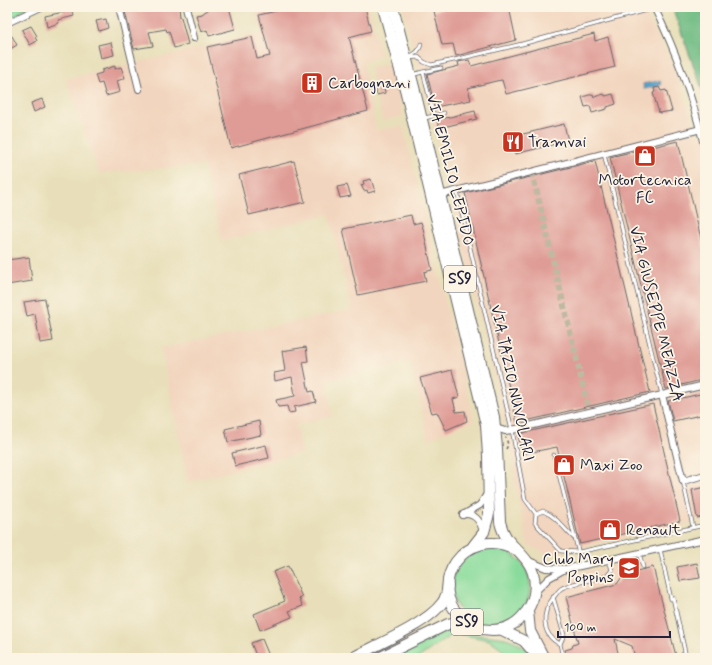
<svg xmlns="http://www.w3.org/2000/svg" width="712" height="665" font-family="Mynerve,sans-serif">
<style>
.built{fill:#f2d5be}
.green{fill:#89db9b;stroke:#567e6b}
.forest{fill:#6ebb83;stroke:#486e5f}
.water{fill:#54aad1;stroke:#3b6686}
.building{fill:#df9c96}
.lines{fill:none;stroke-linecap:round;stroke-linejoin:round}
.minor-tunnel{stroke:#c0b9a1;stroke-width:6;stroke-dasharray:6 3;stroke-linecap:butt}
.service-casing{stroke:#676467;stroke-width:4.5}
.minor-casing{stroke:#676467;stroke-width:8}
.primary-casing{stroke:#676467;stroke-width:12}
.trunk-casing{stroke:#676467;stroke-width:12}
.path{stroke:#676467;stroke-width:1.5;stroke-dasharray:3 3;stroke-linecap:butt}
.service{stroke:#fff;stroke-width:3}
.minor{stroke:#fff;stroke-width:6}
.primary{stroke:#fff;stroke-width:10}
.trunk{stroke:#fff;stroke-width:10}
.labels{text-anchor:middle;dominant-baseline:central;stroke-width:3.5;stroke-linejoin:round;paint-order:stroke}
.shield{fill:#fcf5e5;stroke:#63616e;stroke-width:1}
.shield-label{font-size:15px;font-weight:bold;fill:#22223b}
.poi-label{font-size:16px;fill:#22223b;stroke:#fcf5e5;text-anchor:start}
.street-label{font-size:16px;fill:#22223b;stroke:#fcf5e5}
</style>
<rect width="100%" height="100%" fill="#fcf5e5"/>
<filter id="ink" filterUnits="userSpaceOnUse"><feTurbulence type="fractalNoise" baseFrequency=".025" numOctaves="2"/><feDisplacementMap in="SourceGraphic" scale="8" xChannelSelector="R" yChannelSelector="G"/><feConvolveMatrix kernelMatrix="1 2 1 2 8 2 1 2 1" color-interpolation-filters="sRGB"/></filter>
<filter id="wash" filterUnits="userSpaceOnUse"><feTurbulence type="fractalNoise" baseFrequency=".012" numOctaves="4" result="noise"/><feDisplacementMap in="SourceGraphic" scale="16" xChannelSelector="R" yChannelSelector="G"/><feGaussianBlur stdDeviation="0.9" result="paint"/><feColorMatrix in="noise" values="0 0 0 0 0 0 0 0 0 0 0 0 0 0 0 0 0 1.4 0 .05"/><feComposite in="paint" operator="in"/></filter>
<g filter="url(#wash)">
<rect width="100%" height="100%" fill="#e8dfba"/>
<!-- built -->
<g class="built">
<polygon points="255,7 369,7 381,55 363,63 376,130 403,126 474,421 428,439 411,362 327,380 332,416 296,425 301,453 188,482 161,348 352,310 329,214 222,241 204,165 99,173 66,79 263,33"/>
<polygon points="408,7 642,7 675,69 697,136 705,134 705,520 549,555 528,545 515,486 514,462 450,190 403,8"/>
<polygon points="390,63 403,116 383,121 370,68"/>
<polygon points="653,557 679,658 547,658 532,621 535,604 548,585 566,575"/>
</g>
<!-- green -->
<g class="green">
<polygon points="7,7 27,7 20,12 21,13 7,20"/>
<circle cx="491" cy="587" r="39"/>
<path d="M453 627C460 628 467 632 474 634 504 639 512 633 534 658H508L500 647 490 640 459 634 448 637 418 658H394L446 630Z"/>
</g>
<!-- forest -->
<polygon class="forest" points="672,7 705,7 705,97"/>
<!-- water -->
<polygon class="water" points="660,81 661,85 644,89 643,84"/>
<g id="blocks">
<!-- building -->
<g class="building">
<polygon points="63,7 72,7 74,16 58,20 59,23 47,27 45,16 64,12"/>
<polygon points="124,7 179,7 180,17 181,17 188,44 174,48 169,31 167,32 166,29 149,32 153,46 134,49"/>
<polygon points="209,7 229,7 235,29 209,36 207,30 201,32 196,15 202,14 209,9"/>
<polygon points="293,7 365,7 371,31 349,37 368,111 231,148 207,47 252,37 257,59 270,56 259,15"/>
<polygon points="451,7 509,7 516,40 456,56 453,44 442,45 434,11"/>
<polygon points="106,19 108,28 99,31 96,21"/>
<polygon points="31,26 37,36 35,37 37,41 30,45 22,30"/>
<polygon points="594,34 595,41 608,37 615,67 506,94 502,80 496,81 468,88 471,100 435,107 427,74 459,66 458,62 469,60 471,66"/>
<polygon points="12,36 17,45 7,51 7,39"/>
<polygon points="111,42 114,55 101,58 98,45"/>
<polygon points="115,66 115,69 121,67 125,78 117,81 120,92 106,96 102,83 98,84 95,75 102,73 102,70"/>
<polygon points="380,84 384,84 385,93 377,95 375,85"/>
<polygon points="659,87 661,91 666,90 672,111 659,113 653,93 655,92 654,88"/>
<polygon points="593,94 594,97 604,94 605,96 613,94 616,104 607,107 607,109 592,113 590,106 585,107 582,97"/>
<polygon points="42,99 45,107 34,112 31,103"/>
<polygon points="475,111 477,119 439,128 437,120"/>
<polygon points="564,124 568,141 515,154 511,137"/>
<polygon points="678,141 705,256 705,379 666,389 610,157"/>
<polygon points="294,161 305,202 249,215 239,175"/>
<polygon points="595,161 650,392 517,423 465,193"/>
<polygon points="371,179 375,191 368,193 367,190 364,191 361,185 364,184 363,181"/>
<polygon points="347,185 351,196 340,198 337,187"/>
<polygon points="411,215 413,224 421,222 423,228 432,270 424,272 426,281 358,295 343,229"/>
<polygon points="29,257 32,281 7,285 7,260"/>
<polygon points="45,299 53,341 40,343 35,314 27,316 24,302"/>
<polygon points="306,347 308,361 303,362 309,392 313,391 316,402 294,407 295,412 289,413 287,406 278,407 276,400 295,396 292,377 275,381 274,373 285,371 282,351"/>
<polygon points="452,370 459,397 453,399 456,412 465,411 467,421 446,430 437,412 432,413 420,378"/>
<polygon points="705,393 705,414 673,421 668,401"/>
<polygon points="653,404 680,521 580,544 557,447 522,454 518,434"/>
<polygon points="259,421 261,435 228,442 225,429"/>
<polygon points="266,445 269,458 235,466 232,453"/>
<polygon points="705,487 705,517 697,518 692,490"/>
<polygon points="697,563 700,578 680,581 677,567"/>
<polygon points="288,566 302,597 299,598 303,606 289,611 292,617 260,630 254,614 285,601 273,572"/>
<polygon points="653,567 676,656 670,658 635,658 632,646 615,639 619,658 567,658 565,650 572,648 573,645 578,643 566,597 617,584 624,574"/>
<polygon points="262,639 270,658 257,658 251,643"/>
</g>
</g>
</g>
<g filter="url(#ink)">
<use href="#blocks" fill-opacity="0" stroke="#676467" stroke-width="1"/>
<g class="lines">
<!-- minor-tunnel -->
<polyline class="minor-tunnel" points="532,172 589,411"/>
<!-- service casing -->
<g class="service-casing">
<g id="service">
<path d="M408 57C414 55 420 51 421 44"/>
<polyline points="409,58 418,57 424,62 431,65 454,60 522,44 654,8"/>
<polyline points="423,72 441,68"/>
<polyline points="413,76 415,74 423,72 434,116 424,118"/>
<polyline points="434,116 444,113"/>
<polyline points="604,154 662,395"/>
<polyline points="457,191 512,430 525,499 536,514 535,523 561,551 579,552 705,525"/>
<polyline points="554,455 582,566"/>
<polyline points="683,481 693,527"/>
<path d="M536 514 543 511C557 517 563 528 574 538"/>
<polyline points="660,549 671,599"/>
<polyline points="639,553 643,567"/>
<polyline points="553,597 564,635 560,644 563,658"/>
<polyline points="673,598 685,652 680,658"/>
<path d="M560 644C541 635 541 612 554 597 556 594 559 590 562 588 575 582 593 580 607 576L612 570 609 560"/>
</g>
</g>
<!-- minor casing -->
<g class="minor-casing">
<g id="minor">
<polyline points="119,7 139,89"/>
<polyline points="186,7 194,38"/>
<path d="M654 7C677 53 693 99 705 149"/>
<polyline points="7,23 41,7"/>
<polyline points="440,195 705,128"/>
<polyline points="662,395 683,481 705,475"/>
<polyline points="496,428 505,431 512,430 705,385"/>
<path d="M464 514C475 513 481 522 483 532"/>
<polyline points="463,515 480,505 487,494"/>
<polyline points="529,561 546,568 566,569 705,539"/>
<polyline points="535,592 549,578 565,569"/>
</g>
</g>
<!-- primary casing -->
<g class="primary-casing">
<g id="primary">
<polyline points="383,7 406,93 486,425 488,455 489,514 484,532 473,546"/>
<path d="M393 7 415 91 494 417 497 448 500 522C505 543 516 546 527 561 538 576 537 598 526 612 518 623 506 630 492 630 482 630 472 627 464 620 422 586 467 522 516 550"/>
<polyline points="528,611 530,631 544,658"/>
<polyline points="500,629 524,641 536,655"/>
</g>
</g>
<!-- trunk casing -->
<g class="trunk-casing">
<g id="trunk">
<path d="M352 658C376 645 427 624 442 603 446 598 447 592 448 586"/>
<polyline points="379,658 448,624 459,621 472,626"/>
</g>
</g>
<!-- path -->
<polyline class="path" points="506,449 508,445 506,437"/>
<!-- service -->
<use href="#service" class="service"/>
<!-- minor -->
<use href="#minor" class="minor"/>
<!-- primary -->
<use href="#primary" class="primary"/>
<!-- trunk -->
<use href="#trunk" class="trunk"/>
</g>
</g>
<!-- icons -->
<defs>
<g id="building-square" transform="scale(1.15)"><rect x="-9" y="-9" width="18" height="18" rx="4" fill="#c8321e" stroke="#fcf5e5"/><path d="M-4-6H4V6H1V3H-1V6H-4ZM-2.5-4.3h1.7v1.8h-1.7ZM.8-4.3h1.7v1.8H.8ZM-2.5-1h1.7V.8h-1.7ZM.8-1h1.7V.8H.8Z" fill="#fff"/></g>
<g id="restaurant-square" transform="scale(1.15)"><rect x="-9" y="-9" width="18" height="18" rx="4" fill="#c8321e" stroke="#fcf5e5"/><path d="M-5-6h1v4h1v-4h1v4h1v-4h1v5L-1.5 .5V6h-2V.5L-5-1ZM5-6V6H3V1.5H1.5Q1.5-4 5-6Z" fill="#fff"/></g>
<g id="shop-square" transform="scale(1.15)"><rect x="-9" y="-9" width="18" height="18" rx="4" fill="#c8321e" stroke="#fcf5e5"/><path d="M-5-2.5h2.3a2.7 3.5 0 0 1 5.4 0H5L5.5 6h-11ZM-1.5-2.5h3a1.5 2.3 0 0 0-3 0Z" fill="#fff"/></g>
<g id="school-square" transform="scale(1.15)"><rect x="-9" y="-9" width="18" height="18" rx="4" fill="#c8321e" stroke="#fcf5e5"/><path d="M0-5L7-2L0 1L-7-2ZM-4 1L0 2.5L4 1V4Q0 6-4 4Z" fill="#fff"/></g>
</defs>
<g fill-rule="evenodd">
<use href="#building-square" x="312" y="83"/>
<use href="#restaurant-square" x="513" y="142"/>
<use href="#shop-square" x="645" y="156"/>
<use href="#shop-square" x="564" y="465"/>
<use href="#shop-square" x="610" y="530"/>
<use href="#school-square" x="629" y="568"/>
</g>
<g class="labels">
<!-- shield labels -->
<g class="shield">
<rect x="444" y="266" width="32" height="26" rx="3"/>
<rect x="451" y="609" width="32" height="26" rx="3"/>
</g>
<g class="shield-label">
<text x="460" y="279">SS9</text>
<text x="467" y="622">SS9</text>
</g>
<!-- poi labels -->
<g class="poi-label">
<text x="328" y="83">Carbognani</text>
<text x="528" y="142">Tramvai</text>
<text x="645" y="180" text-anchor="middle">Motortecnica<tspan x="645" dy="18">FC</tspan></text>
<text x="580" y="465">Maxi Zoo</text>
<text x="626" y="530">Renault</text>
<text x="614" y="559" text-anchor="end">Club Mary<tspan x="614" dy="18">Poppins</tspan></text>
</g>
<!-- street labels -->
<g class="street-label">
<text transform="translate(450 170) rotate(76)">VIA EMILIO LEPIDO</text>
<text transform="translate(656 314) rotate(76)">VIA GIUSEPPE MEAZZA</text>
<text transform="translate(512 383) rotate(78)">VIA TAZIO NUVOLARI</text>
</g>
</g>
<!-- margin -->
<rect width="712" height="665" fill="none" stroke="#fcf5e5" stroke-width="24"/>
<!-- scale -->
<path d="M558 631v6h112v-6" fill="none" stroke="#22223b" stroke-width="2"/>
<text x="564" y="631" font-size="12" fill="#22223b" stroke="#fcf5e5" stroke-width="3" paint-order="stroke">100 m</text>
</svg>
